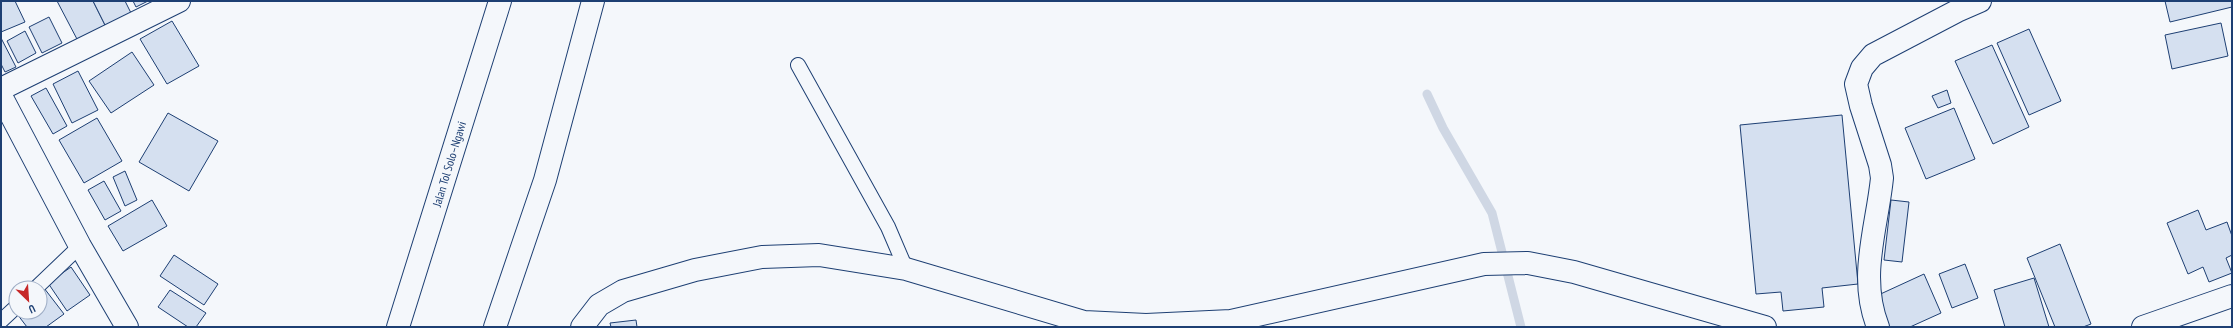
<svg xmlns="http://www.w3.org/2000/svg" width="2233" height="328" font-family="'PT Sans Narrow',sans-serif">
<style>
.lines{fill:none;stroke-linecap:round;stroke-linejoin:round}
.stream{stroke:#cfd7e4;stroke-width:9}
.building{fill:#d5e0f0;stroke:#1d3f73}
.service-casing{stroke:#1d3f73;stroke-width:16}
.minor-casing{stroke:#1d3f73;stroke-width:24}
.secondary-casing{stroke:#1d3f73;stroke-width:24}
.motorway-casing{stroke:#1d3f73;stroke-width:24}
.service{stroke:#f4f7fb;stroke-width:14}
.minor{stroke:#f4f7fb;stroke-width:22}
.secondary{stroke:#f4f7fb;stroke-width:22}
.motorway{stroke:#f4f7fb;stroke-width:22}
.labels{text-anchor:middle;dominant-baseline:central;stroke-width:3;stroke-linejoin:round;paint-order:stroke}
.street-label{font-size:12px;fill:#1d3f73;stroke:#f4f7fb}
</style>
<rect width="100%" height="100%" fill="#f4f7fb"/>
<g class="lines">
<!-- stream -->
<polyline class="stream" points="1427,94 1443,128 1492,213 1521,327"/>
</g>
<!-- building -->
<g class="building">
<polygon points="1,1 15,1 25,22 1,32"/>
<polygon points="57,1 93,1 106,27 78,41"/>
<polygon points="93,1 125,1 131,13 106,27"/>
<polygon points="133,1 148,1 136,7"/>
<polygon points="2165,1 2232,1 2232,7 2170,22"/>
<polygon points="49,17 62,43 42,53 29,27"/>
<polygon points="172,21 199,66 167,84 140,39"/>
<polygon points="2221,23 2228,56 2172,69 2165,35"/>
<polygon points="2029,29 2061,101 2029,115 1997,43"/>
<polygon points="25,31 36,53 18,63 7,41"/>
<polygon points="1,38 16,67 5,72 1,64"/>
<polygon points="1992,45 2029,127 1993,144 1955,61"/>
<polygon points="132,52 154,85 111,113 89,81"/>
<polygon points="78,71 98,110 72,123 53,84"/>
<polygon points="46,88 67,126 53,134 31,96"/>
<polygon points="1947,90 1951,103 1938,108 1932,96"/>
<polygon points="1954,108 1975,159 1926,179 1905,128"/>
<polygon points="168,113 218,141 189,191 139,162"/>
<polygon points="1842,115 1858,284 1822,288 1824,307 1783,311 1781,292 1756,294 1740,125"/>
<polygon points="97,118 122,161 84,183 59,140"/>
<polygon points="125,171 137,200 125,206 113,177"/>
<polygon points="104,181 121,211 105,220 88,190"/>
<polygon points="152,200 167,226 123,251 108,226"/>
<polygon points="1891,200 1909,202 1902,262 1884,260"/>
<polygon points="2198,210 2206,230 2227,222 2232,236 2232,255 2226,258 2232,273 2209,282 2203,267 2188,274 2167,223"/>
<polygon points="2060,244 2091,324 2083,327 2055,327 2027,258"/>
<polygon points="174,255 218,284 204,305 160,276"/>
<polygon points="1965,264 1978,298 1952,308 1939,274"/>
<polygon points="71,267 90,295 67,311 48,283"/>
<polygon points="1924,274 1941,313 1910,327 1888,327 1874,297"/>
<polygon points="2034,278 2049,327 2005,327 1994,290"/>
<polygon points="44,288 64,314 46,327 27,327 14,310 16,312 40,312 40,290"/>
<polygon points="170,290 206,313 196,327 188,327 158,307"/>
<polygon points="636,320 637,327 611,327 610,323"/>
</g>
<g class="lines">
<!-- service casing -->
<g class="service-casing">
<g id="service">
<polyline points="798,65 888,227 906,269"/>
<polyline points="36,288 80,246"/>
<polyline points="1,321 16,307"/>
</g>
</g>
<!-- minor casing -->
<g class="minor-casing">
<g id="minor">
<polyline points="1,89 179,1"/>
<polyline points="582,327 599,305 623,291 695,270 762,257 819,255 906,269 1084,322 1146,325 1231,321 1484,264 1528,263 1574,272 1765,327"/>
<path d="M1878 327C1858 277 1877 228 1882 178L1880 165 1861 106 1856 84 1862 68 1873 55 1957 11 1980 1"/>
<polyline points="2143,327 2232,296"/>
</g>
</g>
<!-- secondary casing -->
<g class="secondary-casing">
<polyline id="secondary" points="1,96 80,246 127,327"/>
</g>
<!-- motorway casing -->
<g class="motorway-casing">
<g id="motorway">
<polyline points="398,327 500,1"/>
<polyline points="495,327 545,180 593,1"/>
</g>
</g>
<!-- service -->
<use href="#service" class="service"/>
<!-- minor -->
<use href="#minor" class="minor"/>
<!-- secondary -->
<use href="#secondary" class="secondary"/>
<!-- motorway -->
<use href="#motorway" class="motorway"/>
</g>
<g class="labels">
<!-- street labels -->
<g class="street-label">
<text transform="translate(449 164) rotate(-73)">Jalan Tol Solo–Ngawi</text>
</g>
</g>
<!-- border -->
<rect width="2233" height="328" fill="none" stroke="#1d3f73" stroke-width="4"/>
<!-- north arrow -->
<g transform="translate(28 300) rotate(155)"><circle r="19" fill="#f4f7fb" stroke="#9eadc5"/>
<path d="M0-3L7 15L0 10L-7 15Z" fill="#c62828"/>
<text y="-6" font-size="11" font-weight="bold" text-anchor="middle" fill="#1d3f73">U</text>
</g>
</svg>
